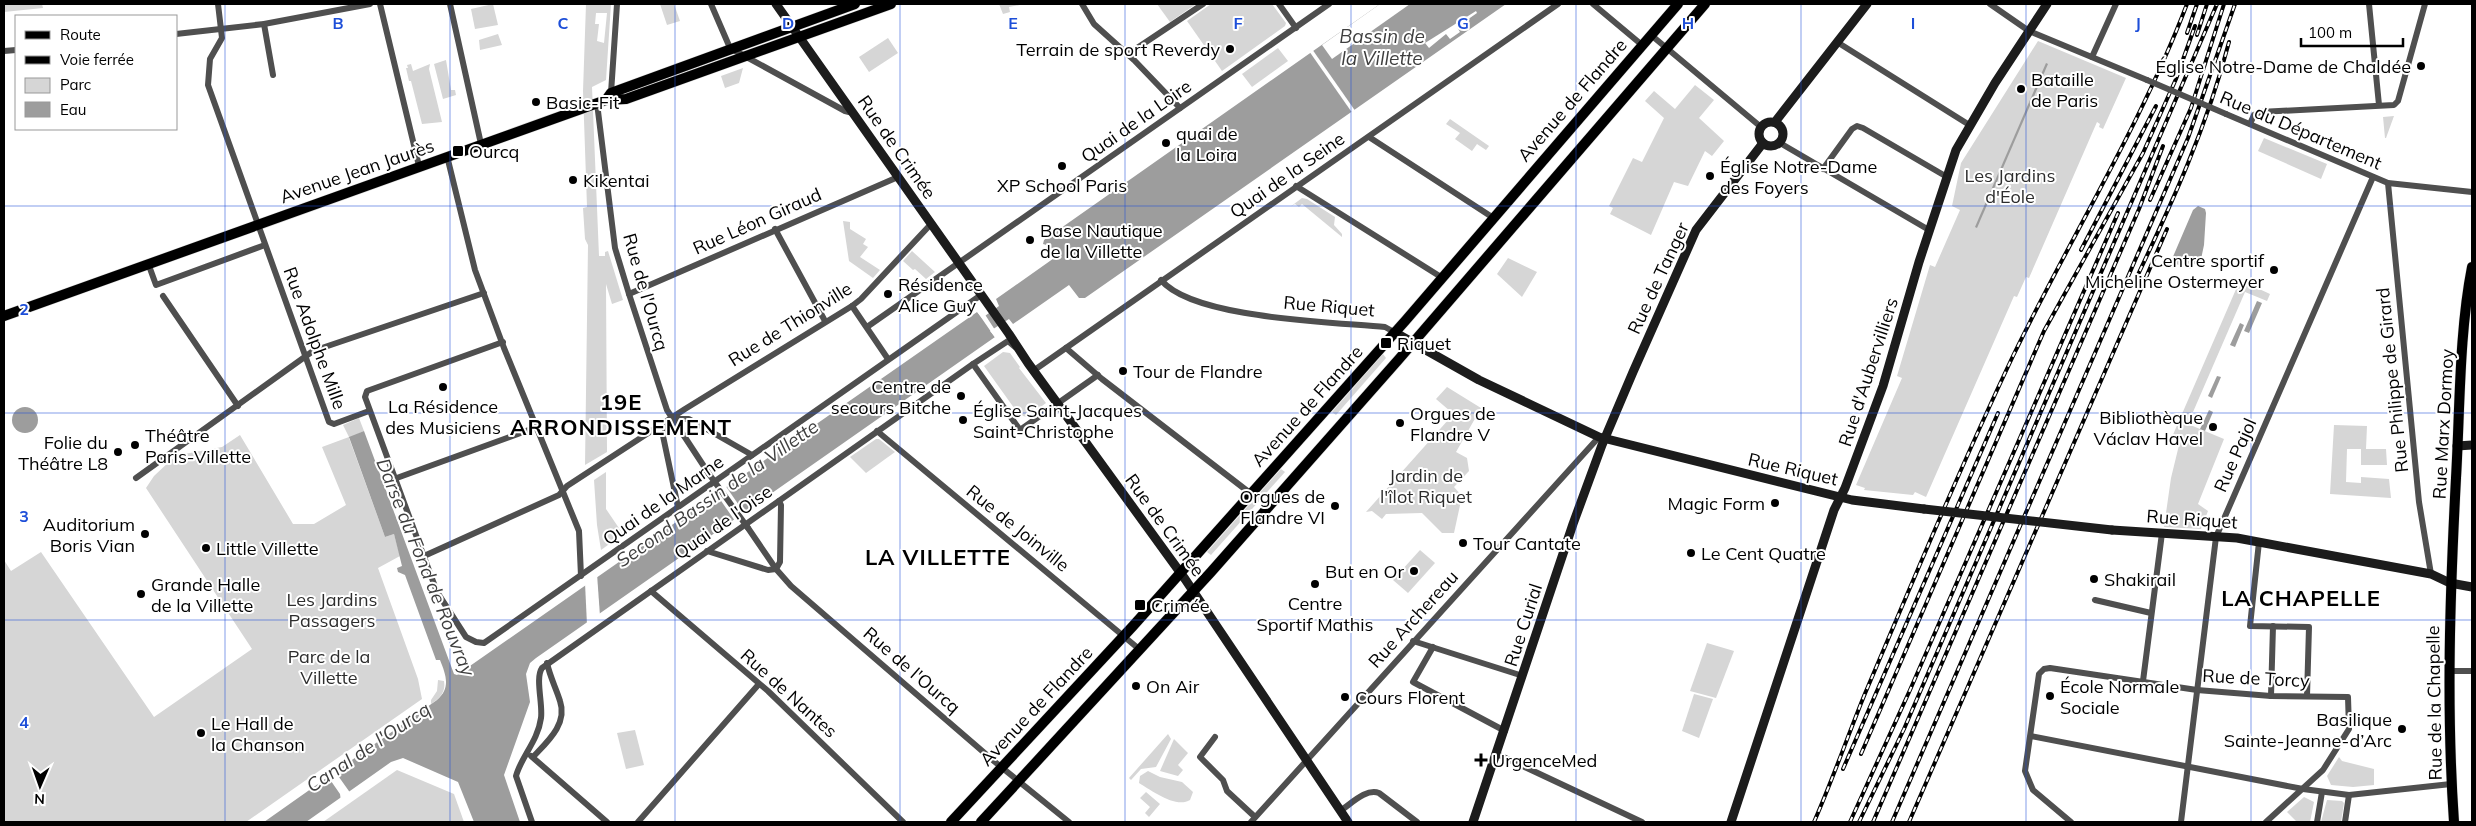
<svg xmlns="http://www.w3.org/2000/svg" width="2476" height="826" font-family="Mulish,sans-serif">
<style>
.green{fill:#d6d6d6;fill-rule:evenodd}
.water{fill:#9d9d9d}
.pier{fill:#fff}
.lines{fill:none;stroke-linecap:round;stroke-linejoin:round}
.primary-casing{stroke:#dbdbdb;stroke-width:11}
.street{stroke:#4f4f4f;stroke-width:6}
.secondary{stroke:#1c1c1c;stroke-width:9}
.primary{stroke:#000;stroke-width:10}
.rail-casing{stroke:#000;stroke-width:4}
.rail{stroke:#fff;stroke-width:2;stroke-dasharray:5.5;stroke-linecap:butt}
.street-bridge{stroke:#4f4f4f;stroke-width:6}
.secondary-bridge{stroke:#1c1c1c;stroke-width:9}
.grid{fill:none;stroke:#1d4ed8;stroke-width:1;stroke-opacity:0.55}
.poi-dot{fill:#000;stroke:#fff;stroke-width:2}
.labels{text-anchor:middle;dominant-baseline:central;stroke-width:4;stroke-linejoin:round;paint-order:stroke}
.poi-label{font-size:18px;fill:#000;stroke:#fff;text-anchor:start}
.street-label{font-size:18px;fill:#000;stroke:#fff}
.park-label{font-size:18px;fill:#2d2d2d;stroke:#fff}
.water-label{font-size:19px;font-style:italic;fill:#3e3e3e;stroke:#fff}
.district-label{font-size:22px;font-weight:bold;letter-spacing:1px;fill:#000;stroke:#fff}
.grid-label{font-size:16px;text-anchor:middle;font-weight:bold;fill:#1d4ed8;stroke:#fff;stroke-width:4;stroke-linejoin:round;paint-order:stroke}
</style>
<rect width="100%" height="100%" fill="#fff"/>
<!-- green -->
<g class="green">
<polygon points="4,4 42,4 43,8 4,12"/>
<polygon points="493,4 498,25 475,29 471,9"/>
<path d="M586 4H611L606 80 592 87 599 256H605V252L608 251 623 300 612 304 606 284 607 452 585 465 588 245 585 239 583 208 587 207 583 91ZM596 13H607L604 43 597 41 599 24H595Z"/>
<polygon points="660,4 674,4 680,21 667,25"/>
<polygon points="999,4 1025,4 1009,7 1010,12 1003,14"/>
<polygon points="1157,4 1196,4 1170,22"/>
<polygon points="1211,4 1272,4 1286,23 1285,26 1222,71 1187,21"/>
<polygon points="498,34 502,45 480,50 479,40"/>
<polygon points="888,38 898,53 869,72 859,57"/>
<polygon points="2038,41 2126,78 2103,129 2099,127 2100,124 2097,122 2029,278 2026,277 2017,297 2014,296 1926,497 1915,492 1913,495 1864,490 1865,488 1856,485 1902,378 1897,376 1930,265 1935,267 1960,210 1952,206 1961,163"/>
<polygon points="1278,48 1288,61 1252,87 1242,74"/>
<polygon points="446,60 451,90 455,90 456,95 443,99 434,64"/>
<polygon points="411,64 413,71 430,64 429,69 442,122 422,124 411,81 409,81 406,68 408,68 407,65"/>
<polygon points="743,68 739,83 725,88 721,76"/>
<polygon points="1695,85 1714,100 1699,118 1724,141 1712,156 1705,151 1688,186 1674,182 1651,235 1610,214 1613,208 1609,206 1633,158 1642,162 1664,118 1645,101 1654,91 1675,109"/>
<polygon points="2394,116 2386,138 2385,138 2383,117"/>
<polygon points="1450,119 1489,146 1486,150 1477,144 1472,151 1455,139 1460,133 1446,124"/>
<polygon points="2264,138 2327,164 2321,179 2258,151"/>
<polygon points="1302,198 1307,199 1335,217 1334,225 1342,234 1342,237 1302,204 1299,207 1295,204 1290,207"/>
<polygon points="843,221 850,222 850,229 866,239 863,244 868,247 860,257 880,270 873,278 849,261"/>
<polygon points="912,251 935,272 926,279 915,269 913,270 903,261"/>
<polygon points="1508,258 1537,272 1522,297 1497,274"/>
<polygon points="2240,280 2270,294 2267,301 2245,292 2193,412 2191,412 2188,418 2190,419 2188,424 2224,439 2198,504 2208,511 2201,529 2164,527 2171,478 2180,441 2172,437"/>
<polygon points="1003,352 1010,353 1020,367 1019,368 1046,403 1027,417 1019,415 984,366"/>
<polygon points="1383,354 1386,358 1336,415 1332,412"/>
<polygon points="1447,387 1481,408 1456,452 1467,458 1469,471 1454,487 1462,496 1454,533 1442,533 1422,513 1386,514 1382,519 1372,511 1366,512 1449,419 1450,411 1436,399"/>
<polygon points="359,418 364,431 349,438 385,537 394,534 400,556 378,568 418,679 422,699 246,822 4,822 4,560 11,571 41,552 154,717 252,649 146,488 154,476 171,460 179,455 222,447 240,435 293,524 314,524 346,505 322,447 349,437 343,425"/>
<polygon points="2334,425 2367,426 2366,449 2386,449 2387,465 2361,465 2361,449 2347,449 2346,482 2361,483 2361,477 2389,479 2391,498 2330,494"/>
<polygon points="876,439 879,439 895,452 866,473 850,457"/>
<polygon points="1281,469 1285,472 1211,555 1207,552"/>
<polygon points="606,472 606,509 623,534 601,550 597,525 594,480"/>
<polygon points="1420,550 1435,563 1408,593 1393,580"/>
<polygon points="1707,643 1734,651 1716,698 1690,691"/>
<path d="M438 680 444 681C446 692 440 698 431 704V700L437 691Z"/>
<polygon points="1694,694 1713,699 1699,738 1682,731"/>
<polygon points="635,730 644,765 626,769 617,733"/>
<polygon points="1168,734 1171,739 1156,767 1141,769 1131,780 1129,778"/>
<polygon points="1174,739 1188,753 1178,765 1183,770 1178,776 1160,771"/>
<polygon points="2339,757 2342,761 2374,769 2374,785 2353,787 2331,785 2327,776"/>
<polygon points="397,770 454,794 464,822 323,822"/>
<path d="M1148 771 1160 777 1182 782 1193 792 1190 800C1176 809 1151 790 1139 783L1140 776Z"/>
<polygon points="1146,792 1160,804 1149,817 1145,813 1150,807 1140,798"/>
<polygon points="2304,797 2314,802 2310,822 2297,822 2287,812"/>
<polygon points="2327,800 2342,801 2344,803 2341,822 2321,822"/>
</g>
<!-- water -->
<g class="water">
<path d="M1380 4H1506L1085 298H1079L1069 285 1013 324 1009 319 990 331 995 337 536 658 530 663 526 674 530 702 504 775 520 822H474L458 782 403 758 391 762 306 822H264L437 700C451 688 446 675 440 660H436L405 575 398 572 397 568 402 566 394 534 385 537 349 437 364 431 454 674 457 675 977 312 982 318 999 306 996 299 1057 256 1050 246 1043 244 1044 240Z"/>
<polygon points="2046,63 2048,64 1977,228 1975,227"/>
<polygon points="2198,206 2205,209 2206,213 2204,245 2200,264 2195,263 2191,269 2173,263 2172,259 2193,210"/>
<polygon points="2257,301 2262,303 2249,333 2244,331"/>
<polygon points="2240,323 2244,325 2235,347 2230,345"/>
<polygon points="2217,376 2221,377 2212,398 2208,396"/>
<circle cx="25" cy="420" r="13"/>
<polygon points="2209,410 2213,412 2205,431 2200,429"/>
</g>
<!-- pier -->
<g class="pier">
<polygon points="1380,4 1410,4 1332,59 1322,45"/>
<polygon points="1476,11 1477,13 1457,27 1460,32 1450,39 1446,34 1429,48 1425,43"/>
<polygon points="1312,49 1356,112 1353,114 1309,51"/>
<polygon points="978,309 982,314 984,313 995,330 993,331 996,339 976,310"/>
<polygon points="725,485 745,514 735,521 715,492"/>
<polygon points="597,574 600,616 587,625 585,583"/>
<polygon points="334,770 351,794 341,801 340,794 331,781 325,776"/>
</g>
<g class="lines">
<!-- primary casing -->
<g class="primary-casing">
<g id="primary">
<polyline points="606,100 611,93 855,4"/>
<polyline points="4,316 581,109 606,100 626,99 891,4"/>
<polyline points="951,822 1133,626 1406,320 1678,4"/>
<polyline points="981,822 1211,572 1399,359 1705,4"/>
<path d="M2454 822C2446 707 2450 593 2456 478 2460 410 2459 333 2472 267"/>
</g>
</g>
<!-- street -->
<g class="street">
<polyline points="218,4 222,38 210,59 208,85 329,422 334,424 369,411"/>
<polyline points="380,4 419,166"/>
<polyline points="450,4 481,144"/>
<polyline points="711,4 730,48 845,111 853,113"/>
<polyline points="1082,4 1094,24 1134,60 1180,108"/>
<polyline points="1279,4 1296,28"/>
<polyline points="1593,4 1642,45"/>
<polyline points="1990,4 2029,31 2147,80"/>
<polyline points="2369,4 2379,105"/>
<polyline points="264,24 273,75"/>
<polyline points="176,34 264,24 370,4"/>
<polyline points="1651,35 1761,127"/>
<polyline points="1837,42 1971,126"/>
<polyline points="4,51 16,50"/>
<polyline points="1128,54 1203,4"/>
<polyline points="2092,57 2116,4"/>
<polyline points="611,93 617,4"/>
<polyline points="597,103 615,248 629,294 667,410 709,474"/>
<polyline points="2226,114 2388,183 2472,192"/>
<polyline points="2250,124 2254,115 2260,112 2394,105 2398,101 2425,4"/>
<polyline points="1369,137 1492,217"/>
<polyline points="1780,143 1929,230"/>
<polyline points="447,156 475,270 504,348 579,531 581,576"/>
<polyline points="1823,169 1852,129 1857,126 1863,128 1947,177"/>
<polyline points="2388,183 2419,502 2431,574"/>
<polyline points="1296,186 1441,277"/>
<polyline points="775,229 825,321"/>
<polyline points="148,263 156,285 265,245"/>
<path d="M1161 280C1193 319 1335 322 1385 327L1394 332"/>
<polyline points="629,294 898,177"/>
<polyline points="163,296 238,406"/>
<polyline points="852,306 888,359"/>
<polyline points="867,327 1329,4"/>
<polyline points="503,342 367,391 365,397 437,592 466,637 476,642 484,643 981,295"/>
<polyline points="1066,348 1102,379 1250,493"/>
<polyline points="973,364 1020,430 1098,375"/>
<polyline points="1033,371 1558,4"/>
<polyline points="670,419 689,419 752,455"/>
<polyline points="670,419 663,436 678,507"/>
<polyline points="877,431 1139,649"/>
<polyline points="136,478 313,351 484,293"/>
<polyline points="394,479 537,427"/>
<polyline points="748,528 776,569 791,586 995,762 1069,822"/>
<polyline points="2259,542 2250,626 2309,627 2307,696"/>
<polyline points="707,551 768,570 776,569 780,562 781,505 779,501"/>
<polyline points="424,556 559,495 567,486 685,409 852,306 861,299 931,224"/>
<polyline points="651,591 768,691 903,822"/>
<polyline points="2095,600 2151,613"/>
<polyline points="1413,641 1523,676"/>
<polyline points="1433,647 1413,682 1505,731"/>
<polyline points="2449,671 2472,671"/>
<polyline points="2143,681 2162,533"/>
<polyline points="2271,696 2273,626"/>
<polyline points="2031,736 2303,789 2349,795 2451,784"/>
<polyline points="1215,737 1200,757 1223,780 1227,791 1255,817"/>
<polyline points="1497,754 1642,822"/>
<polyline points="531,756 607,822"/>
<path d="M533 757C547 742 568 724 560 701 556 688 550 677 547 663"/>
<path d="M1340 811C1351 804 1366 788 1379 793L1417 822"/>
<path d="M532 822 516 776C521 757 538 741 541 718 543 704 535 678 542 668L973 364 1008 341 1015 347"/>
<polyline points="638,822 759,684"/>
<polyline points="1251,822 1599,437"/>
<polyline points="2071,822 2033,790 2025,771 2039,674 2044,669 2050,668 2197,690 2271,696 2348,697 2349,729 2323,770 2266,822"/>
<polyline points="2181,822 2216,537 2373,177"/>
<polyline points="2317,822 2322,792"/>
<polyline points="2345,822 2349,795"/>
</g>
<!-- secondary -->
<g class="secondary">
<polyline points="776,4 1009,334 1028,363 1185,579 1348,822"/>
<circle cx="1771" cy="134" r="12"/>
<polyline points="1775,122 1867,4"/>
<polyline points="1394,332 1479,380 1599,437 1852,500 1924,509"/>
<polyline points="2457,446 2472,445"/>
<polyline points="2112,530 2237,538 2431,574 2450,583 2472,587"/>
<polyline points="1473,822 1573,524 1602,445 1633,372 1696,230 1763,143"/>
<polyline points="1731,822 1834,510 1845,488 1883,386 1919,262 1956,150 1995,83 2047,4"/>
</g>
<!-- primary -->
<use href="#primary" class="primary"/>
<!-- rail casing -->
<g class="rail-casing">
<g id="rail">
<polyline points="2187,33 2197,4"/>
<polyline points="2197,35 2207,4"/>
<polyline points="2150,200 2191,108 2224,4"/>
<polyline points="2081,250 2156,106"/>
<path d="M2135 281C2172 203 2207 127 2229 42"/>
<polyline points="1861,754 2044,331 2143,153 2176,79 2195,26"/>
<polyline points="1843,769 1998,413"/>
<path d="M1814 822C1832 781 1847 738 1864 696 1912 583 1960 468 2013 356 2070 238 2140 127 2187 4"/>
<polyline points="1850,822 1910,690 2118,213"/>
<polyline points="1859,822 1904,729 2217,4"/>
<polyline points="1873,822 2139,209 2163,146"/>
<polyline points="1892,822 2188,138 2235,4"/>
<polyline points="1909,822 2167,229"/>
</g>
</g>
<!-- rail -->
<use href="#rail" class="rail"/>
<!-- street-bridge -->
<g class="street-bridge">
<polyline points="2147,80 2226,114"/>
<polyline points="709,474 748,528"/>
</g>
<!-- secondary-bridge -->
<polyline class="secondary-bridge" points="1924,509 2112,530"/>
</g>
<!-- grid -->
<path class="grid" d="M225 4V822M450 4V822M675 4V822M900 4V822M1125 4V822M1351 4V822M1576 4V822M1801 4V822M2026 4V822M2251 4V822M4 206H2472M4 413H2472M4 620H2472"/>
<!-- markers -->
<g class="poi-dot">
<circle cx="1230" cy="49" r="5"/>
<circle cx="2421" cy="66" r="5"/>
<circle cx="2021" cy="89" r="5"/>
<circle cx="536" cy="102" r="5"/>
<circle cx="1166" cy="143" r="5"/>
<rect x="452" y="145" width="12" height="12" rx="2.5"/>
<circle cx="1062" cy="166" r="5"/>
<circle cx="1710" cy="176" r="5"/>
<circle cx="573" cy="180" r="5"/>
<circle cx="1030" cy="240" r="5"/>
<circle cx="2274" cy="270" r="5"/>
<circle cx="888" cy="294" r="5"/>
<rect x="1380" y="337" width="12" height="12" rx="2.5"/>
<circle cx="1123" cy="371" r="5"/>
<circle cx="443" cy="387" r="5"/>
<circle cx="961" cy="396" r="5"/>
<circle cx="963" cy="420" r="5"/>
<circle cx="1400" cy="423" r="5"/>
<circle cx="2213" cy="427" r="5"/>
<circle cx="135" cy="445" r="5"/>
<circle cx="118" cy="452" r="5"/>
<circle cx="1775" cy="503" r="5"/>
<circle cx="1335" cy="506" r="5"/>
<circle cx="145" cy="534" r="5"/>
<circle cx="1463" cy="543" r="5"/>
<circle cx="206" cy="548" r="5"/>
<circle cx="1691" cy="553" r="5"/>
<circle cx="1414" cy="571" r="5"/>
<circle cx="2094" cy="579" r="5"/>
<circle cx="1315" cy="584" r="5"/>
<circle cx="141" cy="594" r="5"/>
<rect x="1134" y="599" width="12" height="12" rx="2.5"/>
<circle cx="1136" cy="686" r="5"/>
<circle cx="2050" cy="696" r="5"/>
<circle cx="1345" cy="697" r="5"/>
<circle cx="2402" cy="729" r="5"/>
<circle cx="201" cy="733" r="5"/>
<path d="M1478.5 752.5h5v5h5v5h-5v5h-5v-5h-5v-5h5z"/>
</g>
<g class="labels">
<!-- poi labels -->
<g class="poi-label">
<text x="1220" y="49" text-anchor="end">Terrain de sport Reverdy</text>
<text x="2411" y="66" text-anchor="end">Église Notre-Dame de Chaldée</text>
<text x="2031" y="79">Bataille<tspan x="2031" dy="21">de Paris</tspan></text>
<text x="546" y="102">Basic-Fit</text>
<text x="1176" y="133">quai de<tspan x="1176" dy="21">la Loira</tspan></text>
<text x="469" y="151">Ourcq</text>
<text x="1720" y="166">Église Notre-Dame<tspan x="1720" dy="21">des Foyers</tspan></text>
<text x="583" y="180">Kikentai</text>
<text x="1062" y="185" text-anchor="middle">XP School Paris</text>
<text x="1040" y="230">Base Nautique<tspan x="1040" dy="21">de la Villette</tspan></text>
<text x="2264" y="260" text-anchor="end">Centre sportif<tspan x="2264" dy="21">Micheline Ostermeyer</tspan></text>
<text x="898" y="284">Résidence<tspan x="898" dy="21">Alice Guy</tspan></text>
<text x="1397" y="343">Riquet</text>
<text x="1133" y="371">Tour de Flandre</text>
<text x="951" y="386" text-anchor="end">Centre de<tspan x="951" dy="21">secours Bitche</tspan></text>
<text x="443" y="406" text-anchor="middle">La Résidence<tspan x="443" dy="21">des Musiciens</tspan></text>
<text x="973" y="410">Église Saint-Jacques<tspan x="973" dy="21">Saint-Christophe</tspan></text>
<text x="1410" y="413">Orgues de<tspan x="1410" dy="21">Flandre V</tspan></text>
<text x="2203" y="417" text-anchor="end">Bibliothèque<tspan x="2203" dy="21">Václav Havel</tspan></text>
<text x="145" y="435">Théâtre<tspan x="145" dy="21">Paris-Villette</tspan></text>
<text x="108" y="442" text-anchor="end">Folie du<tspan x="108" dy="21">Théâtre L8</tspan></text>
<text x="1325" y="496" text-anchor="end">Orgues de<tspan x="1325" dy="21">Flandre VI</tspan></text>
<text x="1765" y="503" text-anchor="end">Magic Form</text>
<text x="135" y="524" text-anchor="end">Auditorium<tspan x="135" dy="21">Boris Vian</tspan></text>
<text x="1473" y="543">Tour Cantate</text>
<text x="216" y="548">Little Villette</text>
<text x="1701" y="553">Le Cent Quatre</text>
<text x="1404" y="571" text-anchor="end">But en Or</text>
<text x="2104" y="579">Shakirail</text>
<text x="151" y="584">Grande Halle<tspan x="151" dy="21">de la Villette</tspan></text>
<text x="1315" y="603" text-anchor="middle">Centre<tspan x="1315" dy="21">Sportif Mathis</tspan></text>
<text x="1151" y="605">Crimée</text>
<text x="1146" y="686">On Air</text>
<text x="2060" y="686">École Normale<tspan x="2060" dy="21">Sociale</tspan></text>
<text x="1355" y="697">Cours Florent</text>
<text x="2392" y="719" text-anchor="end">Basilique<tspan x="2392" dy="21">Sainte-Jeanne-d’Arc</tspan></text>
<text x="211" y="723">Le Hall de<tspan x="211" dy="21">la Chanson</tspan></text>
<text x="1492" y="760">UrgenceMed</text>
</g>
<!-- street labels -->
<g class="street-label">
<text transform="translate(1572 100) rotate(-49)">Avenue de Flandre</text>
<text transform="translate(1136 121) rotate(-35)">Quai de la Loire</text>
<text transform="translate(2301 130) rotate(23)">Rue du Département</text>
<text transform="translate(897 147) rotate(55)">Rue de Crimée</text>
<text transform="translate(357 171) rotate(-19)">Avenue Jean Jaurès</text>
<text transform="translate(1287 175) rotate(-35)">Quai de la Seine</text>
<text transform="translate(757 221) rotate(-24)">Rue Léon Giraud</text>
<text transform="translate(1658 278) rotate(-65)">Rue de Tanger</text>
<text transform="translate(646 292) rotate(74)">Rue de l'Ourcq</text>
<text transform="translate(1329 306) rotate(5)">Rue Riquet</text>
<text transform="translate(790 324) rotate(-32)">Rue de Thionville</text>
<text transform="translate(315 338) rotate(70)">Rue Adolphe Mille</text>
<text transform="translate(1868 372) rotate(-72)">Rue d'Aubervilliers</text>
<text transform="translate(2392 380) rotate(-96)">Rue Philippe de Girard</text>
<text transform="translate(1307 406) rotate(-48)">Avenue de Flandre</text>
<text transform="translate(2443 424) rotate(-87)">Rue Marx Dormoy</text>
<text transform="translate(2235 455) rotate(-66)">Rue Pajol</text>
<text transform="translate(1793 469) rotate(13)">Rue Riquet</text>
<text transform="translate(663 500) rotate(-35)">Quai de la Marne</text>
<text transform="translate(2192 519) rotate(4)">Rue Riquet</text>
<text transform="translate(723 522) rotate(-35)">Quai de l'Oise</text>
<text transform="translate(1165 525) rotate(54)">Rue de Crimée</text>
<text transform="translate(1018 528) rotate(39)">Rue de Joinville</text>
<text transform="translate(1413 619) rotate(-48)">Rue Archereau</text>
<text transform="translate(1523 625) rotate(-72)">Rue Curial</text>
<text transform="translate(912 670) rotate(41)">Rue de l'Ourcq</text>
<text transform="translate(2256 678) rotate(3)">Rue de Torcy</text>
<text transform="translate(789 693) rotate(42)">Rue de Nantes</text>
<text transform="translate(2434 703) rotate(-91)">Rue de la Chapelle</text>
<text transform="translate(1036 706) rotate(-47)">Avenue de Flandre</text>
</g>
<!-- park labels -->
<g class="park-label">
<text x="2010" y="175">Les Jardins<tspan x="2010" dy="21">d'Éole</tspan></text>
<text x="1426" y="475">Jardin de<tspan x="1426" dy="21">l'îlot Riquet</tspan></text>
<text x="332" y="599">Les Jardins<tspan x="332" dy="21">Passagers</tspan></text>
<text x="329" y="656">Parc de la<tspan x="329" dy="21">Villette</tspan></text>
</g>
<!-- water labels -->
<g class="water-label">
<text x="1382" y="36">Bassin de<tspan x="1382" dy="22">la Villette</tspan></text>
<text transform="translate(717 493) rotate(-35)">Second Bassin de la Villette</text>
<text transform="translate(426 567) rotate(68)">Darse du Fond de Rouvray</text>
<text transform="translate(368 747) rotate(-34)">Canal de l'Ourcq</text>
</g>
<!-- district labels -->
<g class="district-label">
<text x="621" y="402">19E<tspan x="621" dy="25">ARRONDISSEMENT</tspan></text>
<text x="938" y="557">LA VILLETTE</text>
<text x="2301" y="598">LA CHAPELLE</text>
</g>
</g>
<g class="grid-label">
<text x="338" y="29">B</text>
<text x="563" y="29">C</text>
<text x="788" y="29">D</text>
<text x="1013" y="29">E</text>
<text x="1238" y="29">F</text>
<text x="1463" y="29">G</text>
<text x="1688" y="29">H</text>
<text x="1913" y="29">I</text>
<text x="2138" y="29">J</text>
<text x="24" y="315">2</text>
<text x="24" y="522">3</text>
<text x="24" y="728">4</text>
</g>
<!-- border -->
<rect width="2476" height="826" fill="none" stroke="#000000" stroke-width="10"/>
<!-- legend -->
<rect x="15" y="15" width="162" height="115" fill="#ffffff" stroke="#999999"/>
<rect x="25" y="31" width="25" height="8" fill="#000000" stroke="#999999"/>
<text x="60" y="40" font-size="15" fill="#000000">Route</text>
<rect x="25" y="56" width="25" height="8" fill="#000000" stroke="#999999"/>
<text x="60" y="65" font-size="15" fill="#000000">Voie ferrée</text>
<rect x="25" y="78" width="25" height="15" fill="#d6d6d6" stroke="#999999"/>
<text x="60" y="90" font-size="15" fill="#000000">Parc</text>
<rect x="25" y="102" width="25" height="15" fill="#9d9d9d" stroke="#999999"/>
<text x="60" y="115" font-size="15" fill="#000000">Eau</text>
<!-- north arrow -->
<g transform="translate(40 786) rotate(182)" stroke="#ffffff" stroke-width="4" paint-order="stroke">
<path d="M0-4L9 19L0 12L-9 19Z" fill="#000000"/>
<text y="-8" font-size="14" font-weight="bold" text-anchor="middle" fill="#000000">N</text>
</g>
<!-- scale -->
<path d="M2301 38v8h102v-8" fill="none" stroke="#000000" stroke-width="2.5"/>
<text x="2308" y="38" font-size="15" fill="#000000" stroke="#ffffff" stroke-width="4" paint-order="stroke">100 m</text>
</svg>
